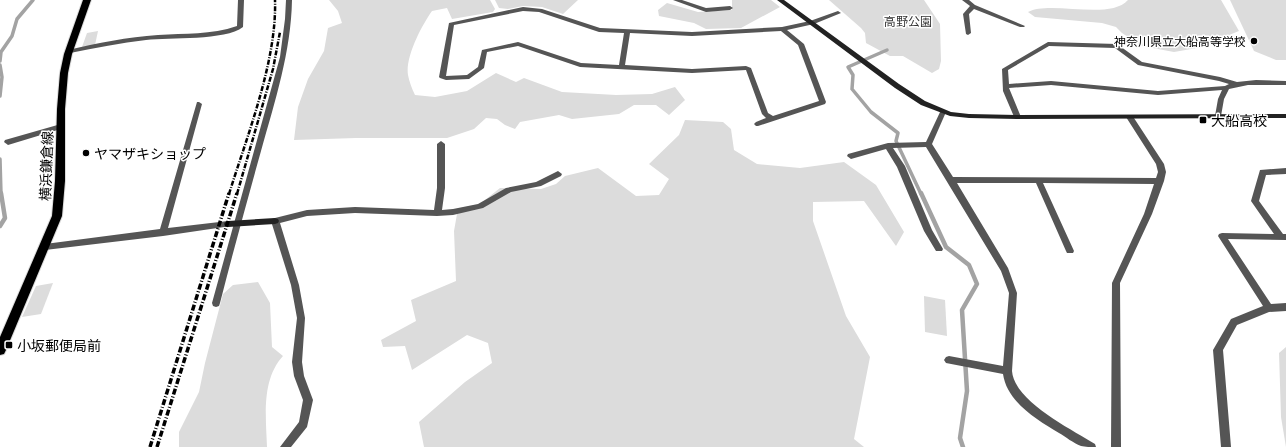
<svg xmlns="http://www.w3.org/2000/svg" width="1286" height="447" font-family="Barlow,'Noto Sans JP',sans-serif">
<style>
.green{fill:#dcdcdc}
.lines{fill:none;stroke-linecap:round;stroke-linejoin:round}
.stream-far1{stroke:#a3a3a3;stroke-width:3.5}
.stream{stroke:#a3a3a3;stroke-width:4.5}
.primary-casing{stroke:#dbdbdb;stroke-width:2}
.street{fill:#555;fill-rule:evenodd}
.secondary{fill:#222;fill-rule:evenodd}
.primary{fill:#000;fill-rule:evenodd}
.rail-far1{stroke:#000;stroke-width:2.5;stroke-dasharray:5 1.5 1 1.5;stroke-linecap:butt}
.rail{stroke:#000;stroke-width:3.5;stroke-dasharray:6 2 1 2;stroke-linecap:butt}
.poi-dot{fill:#000;stroke:#fff;stroke-width:1.5}
.labels{text-anchor:middle;dominant-baseline:central;stroke-width:3;stroke-linejoin:round;paint-order:stroke}
.far-park-label{font-size:12px;fill:#333;stroke:#fff}
.far-poi-label{font-size:12px;fill:#000;stroke:#fff;text-anchor:end}
.poi-label{font-size:14px;fill:#000;stroke:#fff;text-anchor:start}
.street-label{font-size:14px;fill:#000;stroke:#fff}
</style>
<rect width="100%" height="100%" fill="#fff"/>
<!-- green -->
<g class="green">
<path d="M329 0H490L495 9 493 12 452 19 447 8 432 11C422 25 405 57 408 75 409 81 412 89 415 95L435 97 467 91 496 73 516 82 524 78 562 92 616 95 652 94 675 87 685 100 669 115 656 105H634L619 114 572 119 559 115 520 122 515 129 505 125 497 119 486 118 474 129 447 138H356L294 140 298 107 308 79 324 51 328 28 342 23 338 11Z"/>
<polygon points="495,0 578,0 563,14 542,7 523,6 508,9 499,8"/>
<polygon points="732,0 771,0 780,7 741,28 706,29 694,23 659,16 658,10 667,3 698,12 732,10"/>
<polygon points="829,0 924,0 940,24 941,61 939,69 932,73 903,56 890,56 866,43 865,33 861,28"/>
<path d="M1128 0H1221L1239 31 1197 48 1174 52 1142 46 1122 33 1116 27 1102 23 1035 17 1028 12C1051 0 1109 21 1128 0Z"/>
<polygon points="1230,0 1286,0 1286,60 1276,60 1254,51"/>
<polygon points="98,31 95,45 82,47 87,33"/>
<polygon points="685,120 723,122 731,129 734,150 757,164 800,168 844,162 876,185 904,232 896,246 864,201 813,202 813,221 846,316 870,357 854,439 864,447 424,447 419,422 465,382 492,363 488,343 467,335 412,370 405,346 383,347 381,340 416,321 411,300 456,281 454,231 457,214 480,204 500,188 541,189 556,184 565,176 598,168 636,196 659,195 669,179 649,164 679,135"/>
<path d="M258 282 270 303 272 347 283 356C261 380 266 417 267 447H179V432L199 392 205 363 223 294 233 285Z"/>
<polygon points="53,283 41,314 22,317 36,286"/>
<polygon points="924,296 945,300 947,336 925,332"/>
<polygon points="1286,347 1286,447 1281,417 1279,353"/>
</g>
<g class="lines">
<!-- stream-far1 -->
<g class="stream-far1">
<polyline points="887,50 848,67 853,75 852,89 871,112 898,133 896,141 921,194"/>
<polyline points="0,61 1,52 12,36 17,19 33,0"/>
<polyline points="0,65 2,77 0,96"/>
<polyline points="0,159 1,194"/>
</g>
<!-- stream -->
<g class="stream">
<polyline points="921,193 946,247 969,265 977,284 962,310 967,391 960,438 963,447"/>
<polyline points="0,226 5,218 1,193"/>
</g>
<!-- primary casing -->
<g class="primary-casing">
<polygon id="primary" points="83,0 91,0 72,54 68,73 65,109 65,181 62,216 6,350 4,354 0,355 0,337 52,216 55,181 57,109 60,73 64,54"/>
</g>
<!-- street -->
<g class="street">
<path d="M238 0H244L243 27C225 41 170 37 146 40 121 43 95 48 70 53L67 51 68 50C97 43 128 37 158 35 185 33 211 35 237 26Z"/>
<path d="M286 0H292C291 52 275 101 261 151 247 201 233 252 220 303L219 306 216 307 213 306 212 303 280 57 285 19Z"/>
<polygon points="673,0 682,0 706,8 730,6 733,8 730,10 706,12"/>
<polygon points="962,0 969,0 975,5 1025,26 1024,27 1020,27 974,9 969,14 971,33 968,35 966,34 963,14 970,6"/>
<path d="M523 7 542 9 600 28 692 32 782 27 810 21 838 11 841 13 814 24 787 30 804 44 826 102 825 104 758 126H756L754 124 756 122 766 118 762 114 746 70 692 73 580 67 518 46 487 52 484 68 469 79 446 80 440 78 439 77 449 23ZM523 11 539 12 599 32 624 33 619 65 581 63 518 42 482 50 478 67 467 75 446 76 454 25ZM781 31 798 45 819 101 773 116 768 113 751 68 746 66 692 69 625 65 630 33 692 36Z"/>
<path d="M1048 42 1117 44 1142 62 1220 77 1237 82 1256 80 1286 81V85H1248L1229 89 1224 99 1221 116 1218 118 1215 116 1218 99 1222 90 1158 95 1051 85 1009 88 1021 117 1019 119H1015L1003 91 1002 69ZM1049 46 1115 48 1138 65 1219 81 1229 84 1225 86 1158 91 1051 81 1009 84 1008 70Z"/>
<polygon points="197,102 199,102 202,104 168,228 228,221 231,222 232,224 231,226 163,236 45,250 42,249 41,247 42,245 45,244 160,229"/>
<path d="M941 110H943L946 112 932 144 953 177 1156 178 1158 172 1156 164 1126 117 1130 115H1132L1164 164 1166 172 1164 181 1152 214 1120 283 1121 447H1111L1112 283 1144 214 1154 184 1043 183 1074 251 1073 253H1067L1066 251 1036 183H957L1008 268 1017 293 1012 371C1014 401 1071 429 1095 444L1096 447C1091 447 1085 447 1081 446 1073 443 1066 437 1059 433 1037 420 1007 402 1003 374L946 363 944 360 946 357 949 356 1003 366 1009 293 1001 271 926 147 893 148 905 166 932 230 943 249 942 251H936L924 231 897 167 886 149 851 159 847 156 848 154 888 143 926 142Z"/>
<polygon points="61,124 65,126 64,128 8,145 4,142 5,140"/>
<polygon points="441,141 445,144 445,188 442,210 453,209 478,204 506,188 536,182 558,171 562,174 561,176 541,186 511,192 483,208 453,215 437,216 355,213 307,216 280,223 299,285 305,318 302,362 304,376 313,400 307,427 291,447 280,447 299,422 303,400 294,376 292,362 297,318 291,285 271,221 272,219 275,218 307,210 355,207 434,210 437,188 437,144"/>
<polygon points="1286,168 1286,174 1266,175 1259,201 1283,234 1286,234 1286,240 1228,239 1271,304 1286,303 1286,311 1269,312 1237,325 1223,350 1231,447 1221,447 1213,350 1231,319 1263,306 1218,236 1219,234 1222,233 1274,234 1251,201 1260,170"/>
</g>
<!-- secondary -->
<g class="secondary">
<polygon points="777,0 784,0 899,84 925,101 951,112 969,114 1017,115 1286,114 1286,118 1017,119 969,118 950,116 921,105 895,88"/>
<polygon points="275,218 278,219 279,221 278,223 275,224 228,227 225,226 224,224 225,222 228,221"/>
</g>
<!-- primary -->
<use href="#primary" class="primary"/>
<!-- rail-far1 -->
<g class="rail-far1">
<path d="M229 194C247 136 277 61 275 0"/>
<polyline points="237,194 273,69 280,32"/>
</g>
<!-- rail -->
<g class="rail">
<polyline points="150,447 229,193"/>
<polyline points="157,447 237,193"/>
</g>
</g>
<!-- markers -->
<g class="poi-dot">
<circle cx="1254" cy="41" r="4"/>
<rect x="1199" y="116" width="8" height="8" rx="2"/>
<circle cx="86" cy="153" r="4"/>
<rect x="5" y="341" width="8" height="8" rx="2"/>
</g>
<g class="labels">
<!-- far-park labels -->
<g class="far-park-label">
<text x="908" y="21">高野公園</text>
</g>
<!-- far-poi labels -->
<g class="far-poi-label">
<text x="1246" y="41">神奈川県立大船高等学校</text>
</g>
<!-- poi labels -->
<g class="poi-label">
<text x="1211" y="120">大船高校</text>
<text x="94" y="153">ヤマザキショップ</text>
<text x="17" y="345">小坂郵便局前</text>
</g>
<!-- street labels -->
<g class="street-label">
<text transform="translate(46 166) rotate(-88)">横浜鎌倉線</text>
</g>
</g>
</svg>
